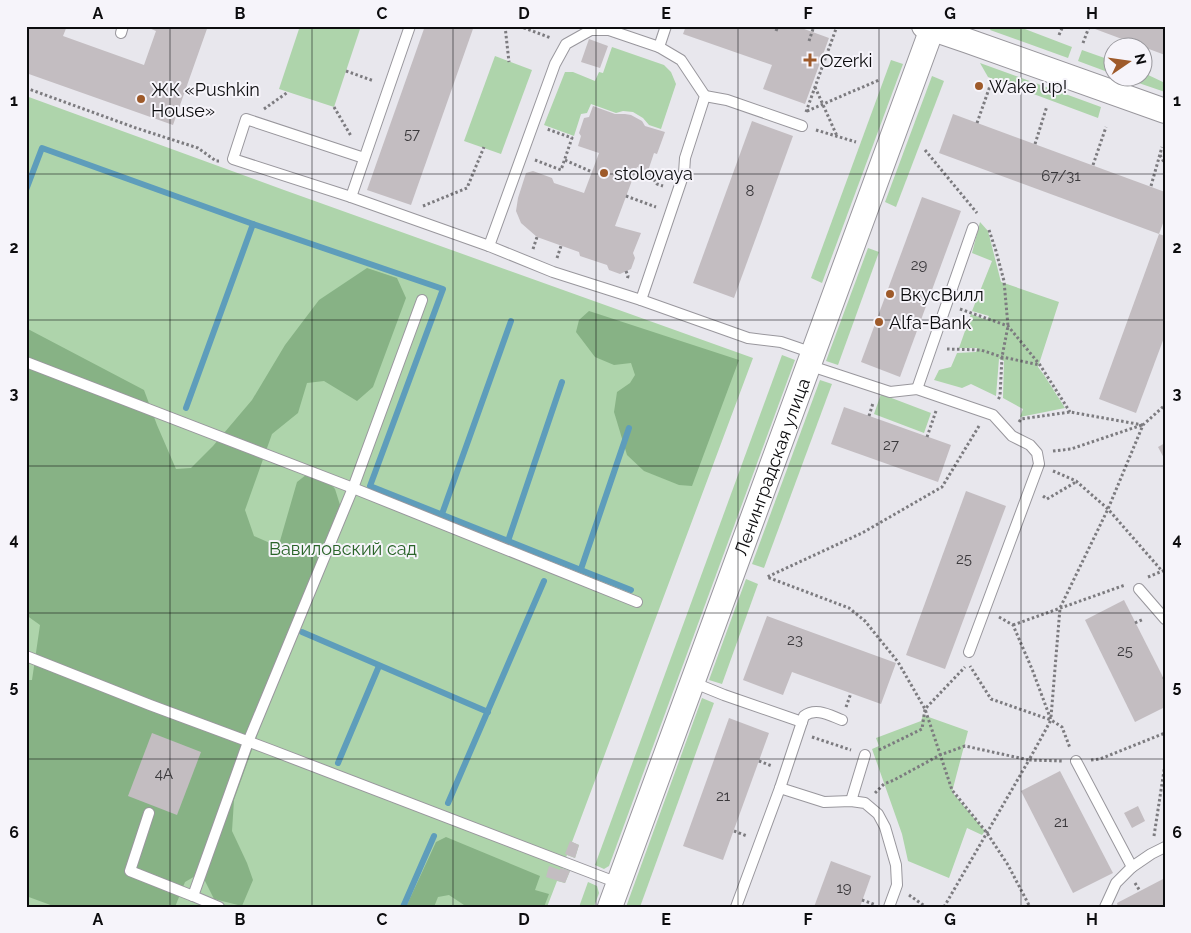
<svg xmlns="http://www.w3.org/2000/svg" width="1191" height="933" font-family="Raleway,sans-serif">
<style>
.green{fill:#aed4ab}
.forest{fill:#87b285}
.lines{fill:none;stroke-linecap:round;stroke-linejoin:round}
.stream{stroke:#5e9dbb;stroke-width:6}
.building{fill:#c3bdc1}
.service-casing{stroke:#99979d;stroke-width:12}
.tertiary-casing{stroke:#99979d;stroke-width:26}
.path{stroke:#7c7b7f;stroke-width:3;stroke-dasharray:2.5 2.5;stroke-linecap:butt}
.service{stroke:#fff;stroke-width:10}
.tertiary{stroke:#fff;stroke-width:24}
.grid{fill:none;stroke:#0c0c0e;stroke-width:1;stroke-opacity:0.55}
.poi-dot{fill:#9e5a2a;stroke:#f6f4fa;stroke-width:2}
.labels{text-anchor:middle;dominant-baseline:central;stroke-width:4;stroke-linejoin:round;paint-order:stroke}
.number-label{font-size:15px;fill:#3a383b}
.poi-label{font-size:18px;fill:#0c0c0e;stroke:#f6f4fa;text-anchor:start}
.street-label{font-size:18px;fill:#0c0c0e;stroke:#f6f4fa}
.park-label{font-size:18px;fill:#2a6429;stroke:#f6f4fa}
.neatline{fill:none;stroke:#0c0c0e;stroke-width:2}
.grid-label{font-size:16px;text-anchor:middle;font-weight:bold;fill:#0c0c0e}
</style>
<rect width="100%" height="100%" fill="#e8e7ed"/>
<!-- green -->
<g class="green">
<polygon points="300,26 361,26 334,107 279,89"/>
<polygon points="994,26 1017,26 1072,47 1068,58 990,30 991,28"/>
<polygon points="612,47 664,65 671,72 676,84 661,129 649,125 643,118 633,112 623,111 616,113 591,104 587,113 581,114 574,136 544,125 565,72 573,72 595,81 599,72 603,73"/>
<polygon points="1082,50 1113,61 1113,74 1078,61"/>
<polygon points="495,56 532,70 501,154 464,141"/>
<polygon points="891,60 903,64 822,283 811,278"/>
<polygon points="980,63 1101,107 1098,118 988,77"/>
<polygon points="1144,73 1165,83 1165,92 1124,78 1144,78"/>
<polygon points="932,76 944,81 896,207 885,202"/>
<polygon points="26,96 284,190 753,358 572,842 579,845 575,858 567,855 562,868 570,871 565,883 557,881 547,907 26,907"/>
<polygon points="980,222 988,231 1001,282 1059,302 1038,367 1044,375 1065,408 1020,417 1023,409 1003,398 1004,361 999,359 996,396 971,384 962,388 934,380 939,370 951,367 957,353 976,352 977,348 959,348 971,314 987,320 989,316 972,311 992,261 972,253"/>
<polygon points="868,248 879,252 838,365 826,361"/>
<polygon points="782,355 795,360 609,866 604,869 595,865"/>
<polygon points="820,380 832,384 764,568 752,564"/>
<polygon points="881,394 931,413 924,433 874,414"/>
<polygon points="746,579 758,584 722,684 709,680"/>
<polygon points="702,698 714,703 640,907 626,907"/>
<polygon points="923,715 968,731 952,792 985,831 982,835 967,828 949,878 908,861 902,834 872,749 879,746 876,738 921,721"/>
<polygon points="588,882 597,886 599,893 594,907 579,907"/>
</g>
<!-- forest -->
<g class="forest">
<polygon points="367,268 397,278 406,298 373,387 357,401 324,381 307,383 298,413 272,434 245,510 254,536 270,543 280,541 297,482 316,467 335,489 340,505 234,800 232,831 247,863 253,880 242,906 214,899 205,881 197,875 185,882 175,907 56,907 26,896 26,680 32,680 40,625 26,615 26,328 144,390 157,425 176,469 191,468 213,446 252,400 285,345 319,300"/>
<polygon points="589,311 739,360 692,486 679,485 644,471 627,455 614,412 617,392 630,383 635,375 631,363 614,365 595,357 576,332 579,320"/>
<polygon points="446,837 540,876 535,890 549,894 544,907 467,907 449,895 438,897 434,907 406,907 436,842"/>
</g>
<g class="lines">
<!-- stream -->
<g class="stream">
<polyline points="26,190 42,148 253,224 443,289 370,486 631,590"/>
<polyline points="186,408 253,224"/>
<polyline points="442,514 511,321"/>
<polyline points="508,541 562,382"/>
<polyline points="581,569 629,428"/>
<polyline points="302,632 488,712"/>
<polyline points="338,763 379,666"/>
<polyline points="448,803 544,581"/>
<polyline points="403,907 434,836"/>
</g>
</g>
<!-- building -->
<g class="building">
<polygon points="26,26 67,26 63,36 144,65 156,31 149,28 149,26 208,26 173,125 26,73"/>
<polygon points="425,26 474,26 411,205 367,190"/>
<polygon points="686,26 796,26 829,38 805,104 763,89 772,65 683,34"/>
<polygon points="1087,26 1165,26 1165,55"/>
<polygon points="589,39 608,46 600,68 581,62"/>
<polygon points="593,106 615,114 625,114 631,115 642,121 645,126 665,132 657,154 654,153 648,171 637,167 615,226 641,233 633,253 635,258 631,269 620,274 609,270 607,265 580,256 579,252 537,237 521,223 516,211 518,198 526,173 533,171 552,178 554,183 584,193 599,153 578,146 581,136 579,133 584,118 589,117"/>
<polygon points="953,114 1165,192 1165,218 1159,234 939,153"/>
<polygon points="752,121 793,136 734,298 693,283"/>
<polygon points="922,197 961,211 900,377 861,362"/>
<polygon points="1159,234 1165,236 1165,335 1136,413 1099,399"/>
<polygon points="844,407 951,445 938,482 831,444"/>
<polygon points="1165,443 1165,460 1158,447"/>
<polygon points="966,491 1006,506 945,669 906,655"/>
<polygon points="1124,600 1165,681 1165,707 1135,722 1085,620"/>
<polygon points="767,616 896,663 881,704 792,672 783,695 743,680"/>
<polygon points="729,718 769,733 723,860 683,846"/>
<polygon points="152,733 201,752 177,815 128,796"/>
<polygon points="1060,771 1113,873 1073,893 1021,791"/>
<polygon points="1138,806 1145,821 1132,828 1124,813"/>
<polygon points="570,841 579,845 575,858 565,854"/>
<polygon points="831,861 871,876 860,907 814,907"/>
<polygon points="549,866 560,870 560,868 570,871 565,883 546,877"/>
<polygon points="1165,878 1165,907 1118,907 1117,903"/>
</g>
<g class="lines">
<!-- service casing -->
<g class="service-casing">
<g id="service">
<polyline points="121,33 123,26"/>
<polyline points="705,96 727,100 802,126"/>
<polyline points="364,158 246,119 233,159 351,197 489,246 553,272 641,300 748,338 781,342 813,353"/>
<polyline points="351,197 410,26"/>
<polyline points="489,246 555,64 566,44 591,30 609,30 659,47"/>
<polyline points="641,300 684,173 685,158 705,96 681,60 659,47 666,26"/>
<polyline points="26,362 353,488 637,602"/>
<polyline points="808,365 890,392 917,389 993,415 1012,436 1030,445 1037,453 1039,464 969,652"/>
<polyline points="917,389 973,228"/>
<polyline points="1139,589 1165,619"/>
<polyline points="26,656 150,705 271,750 618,883"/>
<polyline points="692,682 724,695 802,722"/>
<polyline points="1076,761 1132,867 1151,854 1165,847"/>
<polyline points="780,788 824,802 851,801 865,803 878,814 885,827 896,865 897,885 889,907"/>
<polyline points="851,801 865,755"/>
<polyline points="149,813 130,871 193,896 248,742 353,488 422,300"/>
<polyline points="193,896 219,907"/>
<path d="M736 907 780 788 804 716C816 707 829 715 842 720"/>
<polyline points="1105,907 1116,883 1132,867"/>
</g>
</g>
<!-- tertiary casing -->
<g class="tertiary-casing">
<g id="tertiary">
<polyline points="924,26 968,41 1165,111"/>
<path id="s1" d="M610 907 933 26"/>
</g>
</g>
<!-- path -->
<g class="path">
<polyline points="505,26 509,62"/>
<polyline points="519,26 551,38"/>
<polyline points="776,31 778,26"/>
<polyline points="1059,35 1063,26"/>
<polyline points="809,41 814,26"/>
<polyline points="1083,43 1089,27"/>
<polyline points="346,71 374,81"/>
<polyline points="815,87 837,136"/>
<polyline points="26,88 136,128 198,148 216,161 219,161"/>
<polyline points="334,107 351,136"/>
<polyline points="264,109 288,92"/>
<polyline points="807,111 879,80"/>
<polyline points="806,112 837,26"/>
<polyline points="977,123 990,86"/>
<polyline points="816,130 856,142"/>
<polyline points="1035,144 1047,106"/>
<polyline points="925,150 977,213"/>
<polyline points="1160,155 1165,164"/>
<polyline points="535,160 561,170 572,138 547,129"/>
<polyline points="565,160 592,172"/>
<polyline points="1093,165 1106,127"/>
<polyline points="648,171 657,184 663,186"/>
<polyline points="1151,186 1162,147"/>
<polyline points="626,196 656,207"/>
<polyline points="423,206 467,188 484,147"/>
<polyline points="989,230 996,251 1004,281 1008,326 1002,357 1000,396 998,400"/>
<polyline points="533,249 537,237"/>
<polyline points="557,258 561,246"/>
<polyline points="626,271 628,276 627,280"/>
<polyline points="960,309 1008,326 1040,365 1070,412"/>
<polyline points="947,349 981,350 1002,357 1040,365"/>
<polyline points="869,416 873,403"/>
<polyline points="1019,422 1021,419 1070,412 1143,425"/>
<polyline points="979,426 942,487 862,533 767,577 849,608 865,621 898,662 925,709 952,790 987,833 1008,865 1030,907"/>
<polyline points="927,437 936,411"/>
<polyline points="1053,451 1071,449 1142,425"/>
<polyline points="1053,471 1076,481 1108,509 1162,571"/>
<polyline points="1043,496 1047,499 1076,482"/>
<polyline points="1148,577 1165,570"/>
<polyline points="999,617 1013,625 1032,669 1051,720 1062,727 1070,748"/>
<polyline points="1135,623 1144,619"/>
<polyline points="1013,625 1125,585"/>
<polyline points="1163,679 1165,678"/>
<polyline points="846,707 851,693"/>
<polyline points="1051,717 1060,608 1108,509 1143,425 1165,405"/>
<polyline points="812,737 851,750"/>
<polyline points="879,750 922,729 925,709 965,667"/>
<polyline points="1091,760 1100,759 1165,733"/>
<polyline points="759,761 772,766"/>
<polyline points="875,793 884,784 894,780 940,755 965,746 1029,760 1051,720 991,699 970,666"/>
<polyline points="734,831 747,836"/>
<polyline points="1154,836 1165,764"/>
<polyline points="1135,883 1140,891"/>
<polyline points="909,895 926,907"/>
<polyline points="862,900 876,905"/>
<polyline points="944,907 1029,760 1062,761"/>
</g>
<!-- service -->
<use href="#service" class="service"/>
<!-- tertiary -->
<use href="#tertiary" class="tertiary"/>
</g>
<!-- grid -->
<path class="grid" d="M170 26V907M312 26V907M453 26V907M596 26V907M738 26V907M879 26V907M1021 26V907M26 174H1165M26 320H1165M26 466H1165M26 613H1165M26 759H1165"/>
<!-- markers -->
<g class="poi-dot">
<path d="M807.5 52.5h5v5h5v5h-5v5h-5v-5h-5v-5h5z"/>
<circle cx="979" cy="86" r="5"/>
<circle cx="141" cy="99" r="5"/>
<circle cx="604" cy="173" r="5"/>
<circle cx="890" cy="294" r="5"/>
<circle cx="879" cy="322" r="5"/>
</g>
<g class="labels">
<!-- number labels -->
<g class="number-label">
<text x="412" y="134">57</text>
<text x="1061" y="176">67/31</text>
<text x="750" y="191">8</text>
<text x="919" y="265">29</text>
<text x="891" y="445">27</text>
<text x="964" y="559">25</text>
<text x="795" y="640">23</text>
<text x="1125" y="651">25</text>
<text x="164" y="774">4А</text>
<text x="723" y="796">21</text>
<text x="1061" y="822">21</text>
<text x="844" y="888">19</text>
</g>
<!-- poi labels -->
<g class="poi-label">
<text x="820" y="60">Ozerki</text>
<text x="989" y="86">Wake up!</text>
<text x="151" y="89">ЖК «Pushkin<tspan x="151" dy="21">House»</tspan></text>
<text x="614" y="173">stolovaya</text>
<text x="900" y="294">ВкусВилл</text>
<text x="889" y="322">Alfa-Bank</text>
</g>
<!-- street labels -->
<g class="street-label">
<text stroke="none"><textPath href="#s1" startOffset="469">Ленинградская улица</textPath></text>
</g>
<!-- park labels -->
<g class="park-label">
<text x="343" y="548">Вавиловский сад</text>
</g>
</g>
<!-- border -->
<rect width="1191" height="933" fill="none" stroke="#f6f4fa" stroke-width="55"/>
<!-- north arrow -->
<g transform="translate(1128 62) rotate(77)"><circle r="24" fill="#f6f4fa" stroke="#98979c"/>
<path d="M0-4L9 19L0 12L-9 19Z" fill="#9e5a2a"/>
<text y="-8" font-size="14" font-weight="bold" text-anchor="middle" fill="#0c0c0e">N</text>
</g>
<rect x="28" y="28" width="1136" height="878" class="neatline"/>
<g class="grid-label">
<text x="98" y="19">A</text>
<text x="240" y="19">B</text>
<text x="382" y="19">C</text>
<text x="524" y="19">D</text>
<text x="666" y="19">E</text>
<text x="808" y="19">F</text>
<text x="950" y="19">G</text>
<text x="1092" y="19">H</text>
<text x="14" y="106">1</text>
<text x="1177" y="106">1</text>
<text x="14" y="253">2</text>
<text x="1177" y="253">2</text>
<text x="14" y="399">3</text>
<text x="1177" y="399">3</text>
<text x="14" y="545">4</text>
<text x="1177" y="545">4</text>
<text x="14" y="692">5</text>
<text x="1177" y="692">5</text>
<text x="14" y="838">6</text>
<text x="1177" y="838">6</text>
<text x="98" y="925">A</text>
<text x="240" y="925">B</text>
<text x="382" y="925">C</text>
<text x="524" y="925">D</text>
<text x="666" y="925">E</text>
<text x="808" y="925">F</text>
<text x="950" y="925">G</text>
<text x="1092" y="925">H</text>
</g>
</svg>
